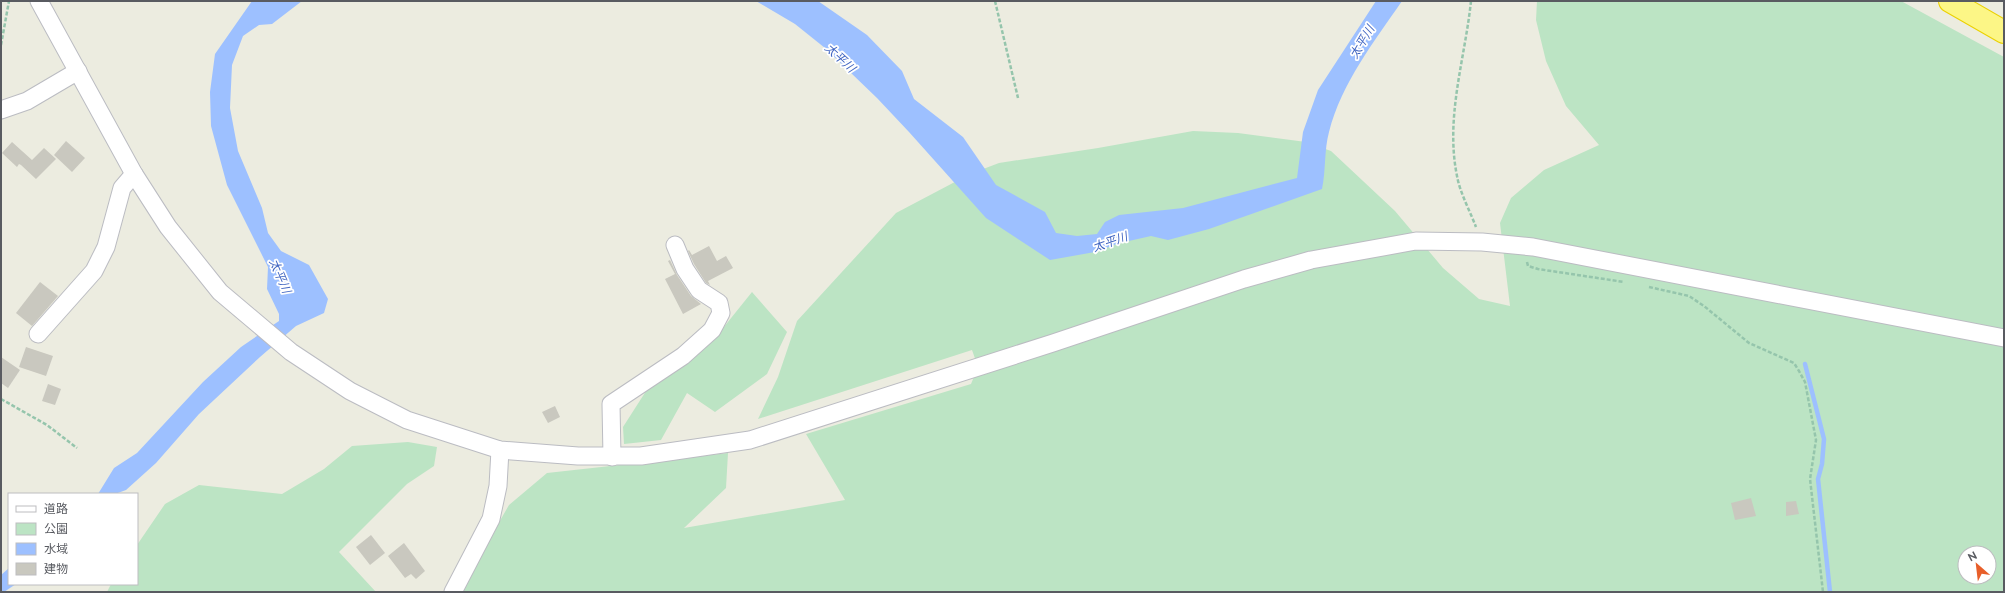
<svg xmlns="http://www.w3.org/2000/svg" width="2005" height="593" font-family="Raleway,'Noto Sans JP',sans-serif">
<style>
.green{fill:#bce4c4;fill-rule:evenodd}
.water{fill:#9dc0ff}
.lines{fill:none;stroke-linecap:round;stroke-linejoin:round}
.stream{stroke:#9dc0ff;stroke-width:4.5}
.building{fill:#c9c8bf}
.minor-casing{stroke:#bbbcc2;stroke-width:19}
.highway-casing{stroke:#ebd101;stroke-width:24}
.path{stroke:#95c5ac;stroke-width:2.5;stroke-dasharray:4 2;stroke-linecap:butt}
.minor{stroke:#fff;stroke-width:17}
.highway{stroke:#fcf686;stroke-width:22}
.labels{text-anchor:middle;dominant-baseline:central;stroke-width:3.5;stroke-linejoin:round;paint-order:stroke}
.water-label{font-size:12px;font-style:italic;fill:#4065c1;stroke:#fff}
</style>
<rect width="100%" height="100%" fill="#ecece0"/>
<!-- green -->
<g class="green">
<path d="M1537 1H1901L2004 57V592H459L509 505 547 473 728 453 726 488 684 528 845 500 806 434 971 384 978 367 972 350 758 419 778 377 797 321 896 213 970 174 999 163 1098 148 1193 131 1238 133 1306 142 1331 151 1395 211 1443 268 1479 299 1510 306 1500 223 1511 198 1544 170 1599 145 1566 106 1546 61 1536 20ZM1965 553H1989V577H1965Z"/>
<polygon points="752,292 787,332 767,374 715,412 687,393 661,440 624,444 623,427 648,388 711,343"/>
<polygon points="408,442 437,447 434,466 407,484 339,552 376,592 107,592 111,584 137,584 137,545 165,504 199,485 282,494 324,469 352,446"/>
</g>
<!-- water -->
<g class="water">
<polygon points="252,1 302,1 272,24 259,25 243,36 232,65 230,108 238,151 262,208 268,233 281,251 309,265 328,299 324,313 296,326 260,357 199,414 156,463 126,490 115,494 98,494 114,468 137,453 203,382 241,347 279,321 279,314 267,289 268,267 227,185 211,126 210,92 215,54"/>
<path d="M756 1H818L867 35 902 71 914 99 963 137 996 185 1045 212 1056 233 1077 236 1097 234 1105 222 1119 215 1183 208 1297 178 1303 132 1318 90 1376 1H1402C1374 42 1342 82 1329 132 1324 150 1326 171 1322 189L1209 229 1168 240 1151 236 1120 243 1095 252 1050 260 986 218 909 132 877 98 825 48 795 24Z"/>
<polygon points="9,568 9,584 16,584 4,592 1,592 1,575"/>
</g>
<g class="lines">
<!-- stream -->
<polyline class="stream" points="1805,364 1824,439 1822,464 1818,479 1830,592"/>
</g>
<!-- building -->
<g class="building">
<polygon points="66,141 85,158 72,172 54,155"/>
<polygon points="12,142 32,160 44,148 56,159 36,179 21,165 19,164 17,167 2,153"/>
<polygon points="709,246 717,261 726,256 733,268 708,281 710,285 706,283 694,264 688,251 689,250 692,255"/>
<polygon points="670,260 677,275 691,296 701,304 683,314 665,279 675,274 668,261"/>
<polygon points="40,282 58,296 32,326 16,313"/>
<polygon points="26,347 53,356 46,376 19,367"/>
<polygon points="1,357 20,370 8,388 1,383"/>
<polygon points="48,384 61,389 55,405 42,401"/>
<polygon points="555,406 560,417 548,423 542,412"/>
<polygon points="1751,498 1756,516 1735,520 1731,503"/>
<polygon points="1796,501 1799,514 1786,516 1786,502"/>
<polygon points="371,535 385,553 370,565 356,547"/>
<polygon points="404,543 425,571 416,579 411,574 405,578 388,556"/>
</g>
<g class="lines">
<!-- minor casing -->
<g class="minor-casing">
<g id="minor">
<polyline points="39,1 134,174 168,227 220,292 291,352 350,391 407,420 500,450 578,456 641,456 750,440 1053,343 1244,279 1311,260 1416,241 1482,242 1533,247 2004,338"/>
<polyline points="1,110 27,101 78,71"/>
<polyline points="38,334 94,271 106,247 122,188 134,174"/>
<polyline points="612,457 611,404 683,356 712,330 721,313 719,303 699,290 685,269 675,245"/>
<polyline points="453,592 491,519 498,486 500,450"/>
</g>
</g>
<!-- highway casing -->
<g class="highway-casing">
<polyline id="highway" points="1950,1 2004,32"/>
</g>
<!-- path -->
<g class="path">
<polyline points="995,1 1018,98"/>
<path d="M1471 1C1465 59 1445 117 1457 176 1460 193 1470 211 1476 227"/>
<polyline points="1,45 9,1"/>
<polyline points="1527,262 1528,266 1538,269 1624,282"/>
<polyline points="1649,287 1689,296 1704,306 1749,343 1794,363 1799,371 1805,382 1816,440 1810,479 1823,592"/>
<polyline points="1,399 47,425 77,448"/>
</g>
<!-- minor -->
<use href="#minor" class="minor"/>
<!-- highway -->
<use href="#highway" class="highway"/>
</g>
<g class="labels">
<!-- water labels -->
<g class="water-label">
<text transform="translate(1362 42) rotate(-59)">太平川</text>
<text transform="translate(840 58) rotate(43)">太平川</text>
<text transform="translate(1110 242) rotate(-19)">太平川</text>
<text transform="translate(280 276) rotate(67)">太平川</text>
</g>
</g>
<!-- border -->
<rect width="2005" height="593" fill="none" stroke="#595b61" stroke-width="4"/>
<!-- legend -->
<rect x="8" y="493" width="130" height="92" fill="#ffffff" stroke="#bdbdc0"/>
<rect x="16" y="506" width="20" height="6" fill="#ffffff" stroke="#bdbdc0"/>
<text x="44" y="513" font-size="12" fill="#595b61">道路</text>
<rect x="16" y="523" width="20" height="12" fill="#bce4c4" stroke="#bdbdc0"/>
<text x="44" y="533" font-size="12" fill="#595b61">公園</text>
<rect x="16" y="543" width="20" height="12" fill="#9dc0ff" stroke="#bdbdc0"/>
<text x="44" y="553" font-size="12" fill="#595b61">水域</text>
<rect x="16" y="563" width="20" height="12" fill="#c9c8bf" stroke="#bdbdc0"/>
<text x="44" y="573" font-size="12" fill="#595b61">建物</text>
<!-- north arrow -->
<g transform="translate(1977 565) rotate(332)"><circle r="19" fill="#ffffff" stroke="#bdbdc0"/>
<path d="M0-3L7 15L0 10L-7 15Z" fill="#e85f2a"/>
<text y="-6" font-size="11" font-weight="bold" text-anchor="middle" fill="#595b61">N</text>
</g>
</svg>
